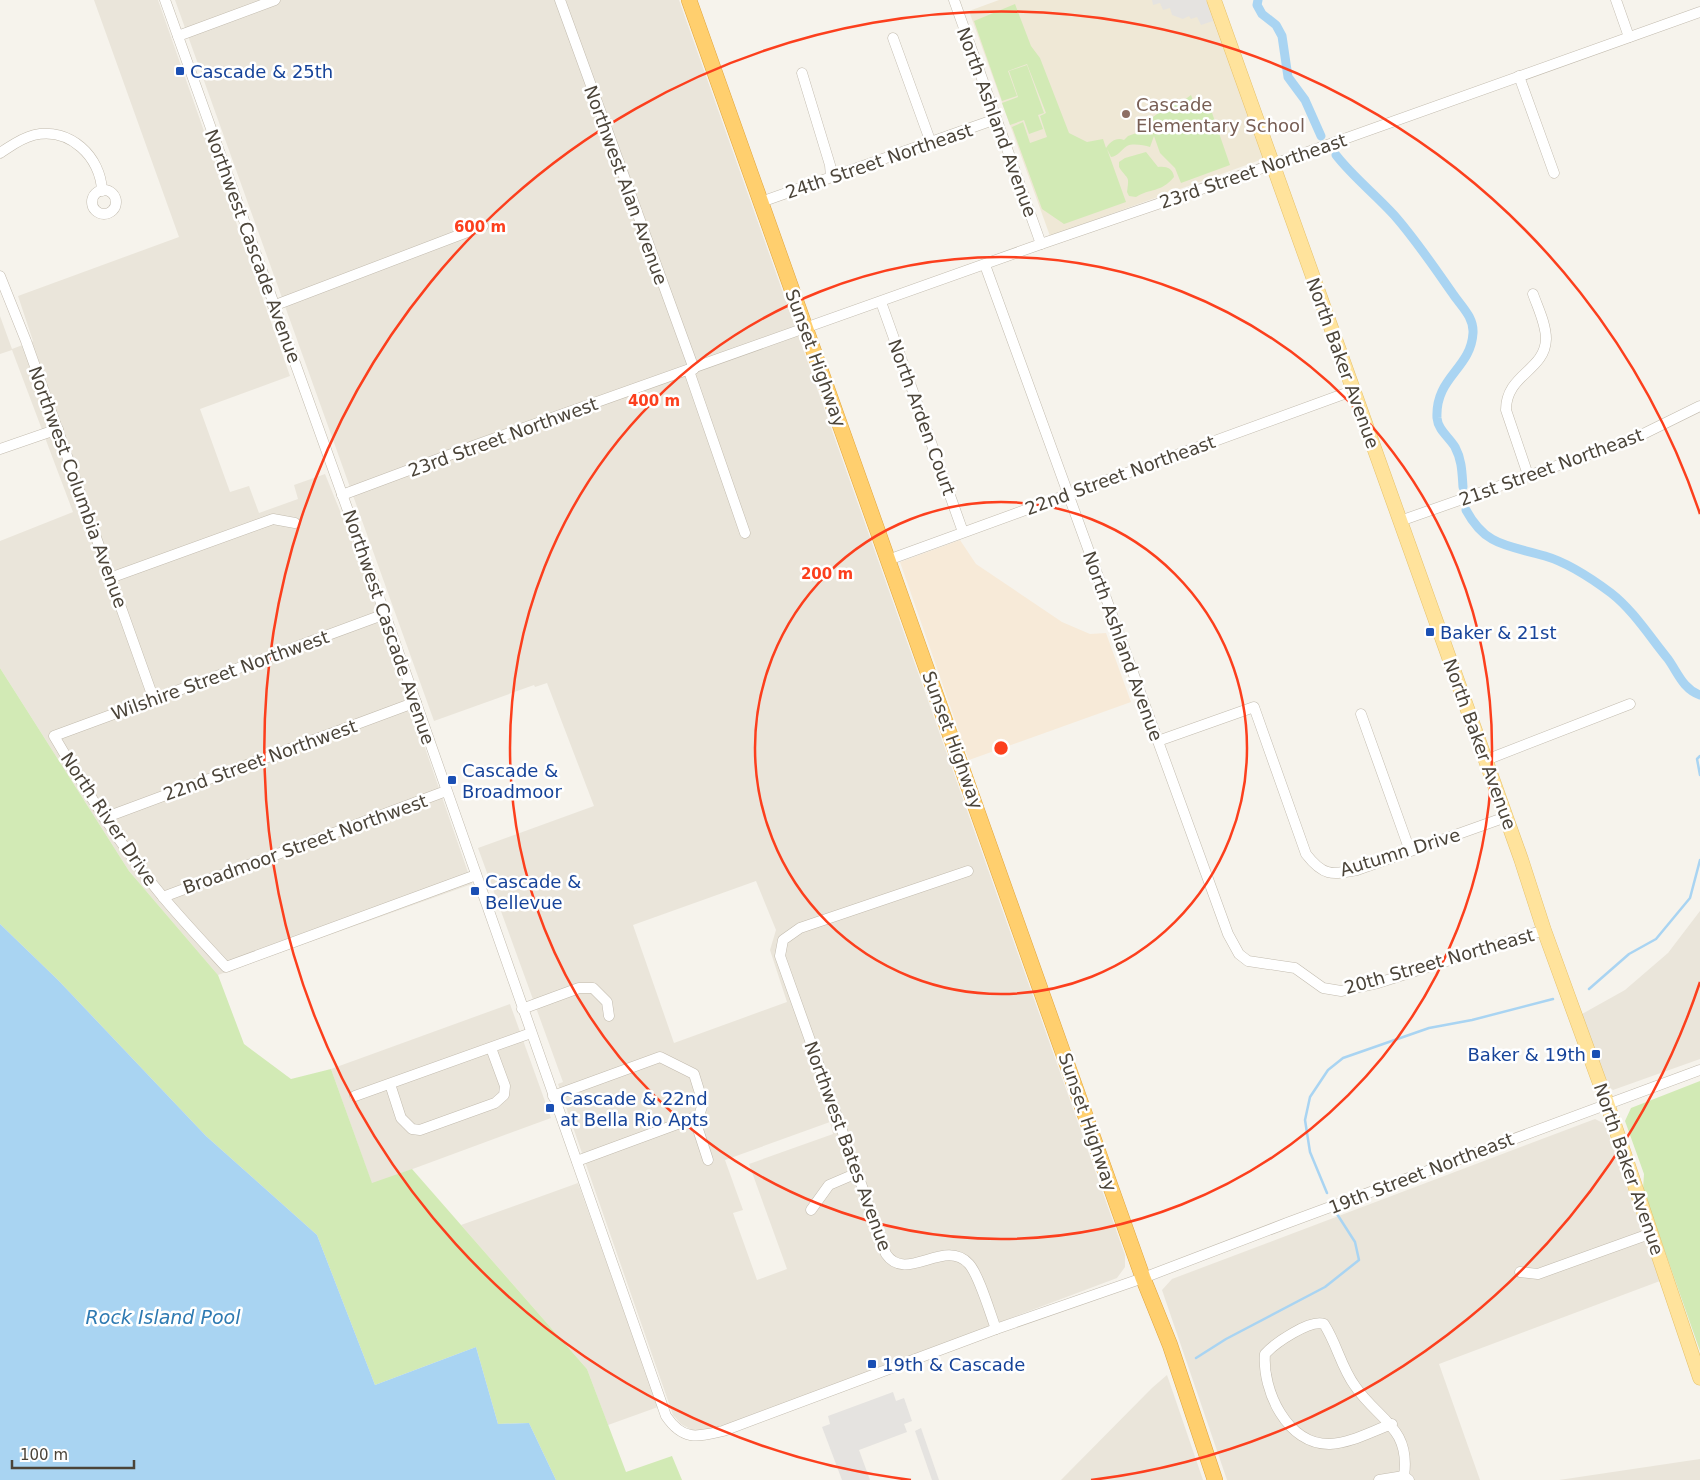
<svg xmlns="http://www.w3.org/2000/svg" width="1700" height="1480" font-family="'DejaVu Sans',sans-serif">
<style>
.residential{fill:#eae5da;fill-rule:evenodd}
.commercial{fill:#f7ead8}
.education{fill:#efe8d6}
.green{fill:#d2eab5}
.parking{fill:#e5e3e0}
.water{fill:#a9d4f2}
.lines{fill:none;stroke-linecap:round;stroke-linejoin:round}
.stream{stroke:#a9d4f2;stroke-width:2.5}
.canal{stroke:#a9d4f2;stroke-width:9}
.minor-casing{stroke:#c2bbae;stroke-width:11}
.major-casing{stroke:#e6c16a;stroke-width:15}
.highway-casing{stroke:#e0a43c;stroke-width:16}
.minor{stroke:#fff;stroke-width:10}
.major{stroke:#ffe39c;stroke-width:14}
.highway{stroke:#ffcf6e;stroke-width:15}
.ring{fill:none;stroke:#fc3f1d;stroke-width:2.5}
.transit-dot{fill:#1a4fb4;stroke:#fff;stroke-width:2}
.education-dot{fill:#8d6e63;stroke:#fff;stroke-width:2}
.labels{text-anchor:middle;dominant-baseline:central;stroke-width:5;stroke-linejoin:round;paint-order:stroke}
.transit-label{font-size:18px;fill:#164399;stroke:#fff;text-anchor:start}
.education-label{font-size:18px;fill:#785e54;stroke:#fff;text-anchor:start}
.street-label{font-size:18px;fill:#4b4439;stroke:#fff}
.water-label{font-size:19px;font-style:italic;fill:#2e7ab2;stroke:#fff}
.centre{fill:#fc3f1d;stroke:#fff;stroke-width:2.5}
.ring-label{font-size:15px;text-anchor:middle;font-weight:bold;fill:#fc3f1d;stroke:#fff;stroke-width:5;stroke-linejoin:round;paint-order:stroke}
</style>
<rect width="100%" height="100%" fill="#f6f3ec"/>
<!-- residential -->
<g class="residential">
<polygon points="94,0 158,0 290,376 200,409 230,492 249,486 259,513 298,499 294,485 325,474 362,565 472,884 218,975 129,871 0,668 0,541 73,512 12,350 0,354 0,316 12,349 33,341 18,296 179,237"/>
<path d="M175 0H679L1125 1255V1267L1117 1278 714 1430H692L681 1424 673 1415 558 1084 563 1082 478 848 594 806 547 683 535 687 534 685 434 721ZM756 881 776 930 770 950 787 1002 674 1043 633 925ZM830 1122 833 1134 749 1164 787 1269 757 1280 733 1213 743 1210 725 1160Z"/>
<polygon points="1700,911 1700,1059 1613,1090 1608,1086 1582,1014 1625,990 1668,953"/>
<polygon points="510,1004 551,1118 372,1184 331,1069"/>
<polygon points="1595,1119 1605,1124 1660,1281 1439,1364 1480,1480 1227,1480 1162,1290 1172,1279"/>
<polygon points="578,1183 658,1407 608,1425 587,1369 461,1225"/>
<polygon points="1167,1375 1203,1480 1061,1480 1152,1388"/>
<polygon points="1700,1459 1700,1480 1559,1480"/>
</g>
<!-- commercial -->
<polygon class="commercial" points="960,540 976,564 1062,622 1090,634 1106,633 1131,702 969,760 900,562"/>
<!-- education -->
<polygon class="education" points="999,0 1206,0 1263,159 1050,236 969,11"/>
<!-- green -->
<g class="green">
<path d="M1015 4 1031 46 1040 58 1069 133 1087 142 1103 139 1106 148C1110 142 1116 137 1124 140L1128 136 1145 130 1153 135 1149 121C1162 107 1177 107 1191 95L1196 109 1209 104 1230 165 1181 183 1175 168 1160 153 1154 136 1150 147C1144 145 1132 143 1127 146 1121 150 1118 156 1111 157L1107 149 1126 202 1064 224 1042 209 1012 127 1023 122 1030 143 1047 137 1040 116 1046 113 1027 64 1008 71 1017 96 1002 101 974 21Z"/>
<polygon points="1027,65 1044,113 1038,115 1043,129 1029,134 1024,120 1010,125 1002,103 1018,97 1009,71"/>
<path d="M1146 152 1158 167C1166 166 1173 168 1174 177 1161 193 1150 188 1136 197L1129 196 1127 192C1130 174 1127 180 1119 167V162L1125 158Z"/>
<polygon points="0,668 129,871 218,975 244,1044 291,1079 331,1069 372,1183 412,1169 587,1369 626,1472 672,1456 682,1480 556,1480 529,1423 498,1424 476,1347 375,1385 317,1235 206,1136 58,980 0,924"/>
<polygon points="1700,1081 1700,1351 1643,1189 1644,1174 1625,1121 1631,1108"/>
</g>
<!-- parking -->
<g class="parking">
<polygon points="1152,0 1206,0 1213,21 1201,25 1197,17 1191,19 1189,16 1183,19 1172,15 1170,8 1163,10 1160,3 1153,5"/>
<polygon points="893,1392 896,1401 904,1398 912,1421 904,1424 907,1432 859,1450 870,1480 842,1480 822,1427 830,1424 828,1416"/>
<polygon points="921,1428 939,1480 932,1480 915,1431"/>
</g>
<!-- water -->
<polygon class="water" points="0,924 58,980 206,1136 317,1235 375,1385 476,1347 498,1424 529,1423 556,1480 0,1480"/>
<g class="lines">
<!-- stream -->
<g class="stream">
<polyline points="1700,756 1697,759 1700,775"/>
<polyline points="1589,989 1629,954 1656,939 1690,898 1700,860"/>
<polyline points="1327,1193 1310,1152 1305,1120 1310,1097 1328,1070 1343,1058 1429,1028 1472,1020 1553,999"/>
<polyline points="1196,1358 1226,1339 1325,1287 1359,1260 1355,1242 1337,1214"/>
</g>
<!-- canal -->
<g class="canal">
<polyline points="1258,0 1257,5 1262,14 1276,25 1282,36 1288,77 1305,100 1321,136"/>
<path d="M1336 155C1353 177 1375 194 1394 215 1416 240 1434 267 1453 294 1461 306 1474 317 1473 333 1471 369 1435 377 1437 418 1438 430 1449 437 1455 447 1462 460 1462 473 1463 487"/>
<path d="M1466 510C1486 547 1508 545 1545 556 1569 563 1591 578 1611 593 1633 610 1650 637 1668 659 1678 673 1683 689 1700 695"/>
</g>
<!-- minor casing -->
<g class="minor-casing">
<g id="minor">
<path d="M165 0 385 614 666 1416C683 1441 697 1437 723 1431L996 1329 1143 1278 1287 1223 1700 1070"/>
<polyline points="560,0 694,369"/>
<polyline points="954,0 1041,244"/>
<polyline points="1616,0 1629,37"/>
<polyline points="178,36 275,0"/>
<polyline points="893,38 931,143"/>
<polyline points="802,73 830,165 831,177"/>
<polyline points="1519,76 1554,173"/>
<path d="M0 153C11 146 21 138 34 135 70 127 101 157 102 191"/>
<circle cx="104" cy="202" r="12"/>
<polyline points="761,202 996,119"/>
<polyline points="985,265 1228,934 1239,954 1248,961 1295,968 1323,988 1341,991 1378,983 1544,930"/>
<polyline points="0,276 26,341 154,700"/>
<polyline points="881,302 963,532"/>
<polyline points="273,306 483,226"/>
<polyline points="689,371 745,533"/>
<polyline points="0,449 58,429"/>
<path d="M1528 475 1506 410C1506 374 1545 371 1546 339 1546 324 1538 308 1533 294"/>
<polyline points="342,495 476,445 1041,244 1274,164 1700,12"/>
<polyline points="1400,521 1633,439 1700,406"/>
<polyline points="888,560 1352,391"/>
<polyline points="110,578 273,519 295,523"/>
<path d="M385 614 54 736C87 792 121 847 163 897 183 921 205 944 226 967L476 875"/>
<polyline points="1361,714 1410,851"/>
<path d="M1158 741 1254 707 1306 854C1323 876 1331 875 1357 870L1506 817"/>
<polyline points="1486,760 1630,704"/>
<polyline points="104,818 416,702"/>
<path d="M968 871 800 928 783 940 780 956 886 1254C906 1284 945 1237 969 1264 979 1275 990 1313 996 1329"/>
<polyline points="163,897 446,791"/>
<polyline points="522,1009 579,988 593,988 607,1002 609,1016"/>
<polyline points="390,1084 401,1118 412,1129 420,1130 495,1103 504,1095 505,1086 491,1048"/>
<polyline points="355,1096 531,1033"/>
<polyline points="553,1096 660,1057 694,1074 703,1103 699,1116 577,1161"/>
<polyline points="694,1117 708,1160"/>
<polyline points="811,1210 829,1185 857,1173"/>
<polyline points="1520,1272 1538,1274 1652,1233"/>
<path d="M1392 1424C1372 1431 1351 1443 1330 1444 1287 1445 1262 1390 1265 1354 1275 1343 1310 1319 1324 1324 1337 1344 1341 1367 1355 1386 1377 1419 1411 1427 1404 1476"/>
<polyline points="1379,1480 1404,1476 1409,1480"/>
</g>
</g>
<!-- major casing -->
<g class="major-casing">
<polyline id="major" points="1214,0 1521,859 1544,930 1607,1103 1700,1378"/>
</g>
<!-- highway casing -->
<g class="highway-casing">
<polyline id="highway" points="689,0 1143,1278 1170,1345 1215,1480"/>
</g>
<!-- minor -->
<use href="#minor" class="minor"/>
<!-- major -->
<use href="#major" class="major"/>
<!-- highway -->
<use href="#highway" class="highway"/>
</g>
<!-- distance rings -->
<g class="ring">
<circle cx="1001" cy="748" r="246"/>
<circle cx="1001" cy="748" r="491"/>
<path d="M1700 982A737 737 0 0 1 1091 1480M911 1480A737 737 0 1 1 1700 514"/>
</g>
<!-- markers -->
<g class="transit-dot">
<rect x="175" y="66" width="10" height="10" rx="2.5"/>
<rect x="1425" y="627" width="10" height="10" rx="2.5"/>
<rect x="447" y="775" width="10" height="10" rx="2.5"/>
<rect x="470" y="886" width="10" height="10" rx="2.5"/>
<rect x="1591" y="1049" width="10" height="10" rx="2.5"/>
<rect x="545" y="1103" width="10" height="10" rx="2.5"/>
<rect x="867" y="1359" width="10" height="10" rx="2.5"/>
</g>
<circle class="education-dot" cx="1126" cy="114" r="5"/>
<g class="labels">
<!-- transit labels -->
<g class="transit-label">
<text x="190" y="71">Cascade &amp; 25th</text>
<text x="1440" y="632">Baker &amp; 21st</text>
<text x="462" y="770">Cascade &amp;<tspan x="462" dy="21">Broadmoor</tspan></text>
<text x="485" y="881">Cascade &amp;<tspan x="485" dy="21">Bellevue</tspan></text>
<text x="1586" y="1054" text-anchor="end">Baker &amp; 19th</text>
<text x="560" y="1098">Cascade &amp; 22nd<tspan x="560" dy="21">at Bella Rio Apts</tspan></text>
<text x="882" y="1364">19th &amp; Cascade</text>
</g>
<!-- education labels -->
<g class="education-label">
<text x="1136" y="104">Cascade<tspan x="1136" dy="21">Elementary School</tspan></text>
</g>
<!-- street labels -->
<g class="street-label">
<text transform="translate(997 122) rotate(70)">North Ashland Avenue</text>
<text transform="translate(879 161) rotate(-19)">24th Street Northeast</text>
<text transform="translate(1253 171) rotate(-19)">23rd Street Northeast</text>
<text transform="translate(626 185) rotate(70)">Northwest Alan Avenue</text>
<text transform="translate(253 246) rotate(70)">Northwest Cascade Avenue</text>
<text transform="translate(816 358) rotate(70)">Sunset Highway</text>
<text transform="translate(1343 363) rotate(70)">North Baker Avenue</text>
<text transform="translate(922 417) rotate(70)">North Arden Court</text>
<text transform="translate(503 437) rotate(-20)">23rd Street Northwest</text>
<text transform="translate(1551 467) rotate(-20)">21st Street Northeast</text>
<text transform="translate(1120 475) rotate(-20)">22nd Street Northeast</text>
<text transform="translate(78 487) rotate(70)">Northwest Columbia Avenue</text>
<text transform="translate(389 627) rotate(71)">Northwest Cascade Avenue</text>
<text transform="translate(1123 646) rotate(70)">North Ashland Avenue</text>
<text transform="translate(220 675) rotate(-20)">Wilshire Street Northwest</text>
<text transform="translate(953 740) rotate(70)">Sunset Highway</text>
<text transform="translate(1480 744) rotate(70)">North Baker Avenue</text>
<text transform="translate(260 760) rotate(-20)">22nd Street Northwest</text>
<text transform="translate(109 819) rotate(56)">North River Drive</text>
<text transform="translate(305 844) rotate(-20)">Broadmoor Street Northwest</text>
<text transform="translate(1400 852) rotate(-17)">Autumn Drive</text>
<text transform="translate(1439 961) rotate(-16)">20th Street Northeast</text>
<text transform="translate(1088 1122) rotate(71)">Sunset Highway</text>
<text transform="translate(848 1146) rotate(70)">Northwest Bates Avenue</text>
<text transform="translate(1629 1169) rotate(71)">North Baker Avenue</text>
<text transform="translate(1421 1173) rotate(-21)">19th Street Northeast</text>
</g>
<!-- water labels -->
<g class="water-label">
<text x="163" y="1317">Rock Island Pool</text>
</g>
</g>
<circle cx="1001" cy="748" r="8" class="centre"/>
<g class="ring-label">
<text x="480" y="232">600 m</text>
<text x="654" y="406">400 m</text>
<text x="827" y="579">200 m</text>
</g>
<!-- scale -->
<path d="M12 1460v8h122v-8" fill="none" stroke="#4b4439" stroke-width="2.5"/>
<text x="20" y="1460" font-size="15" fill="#4b4439" stroke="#ffffff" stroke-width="4" paint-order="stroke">100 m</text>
</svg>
